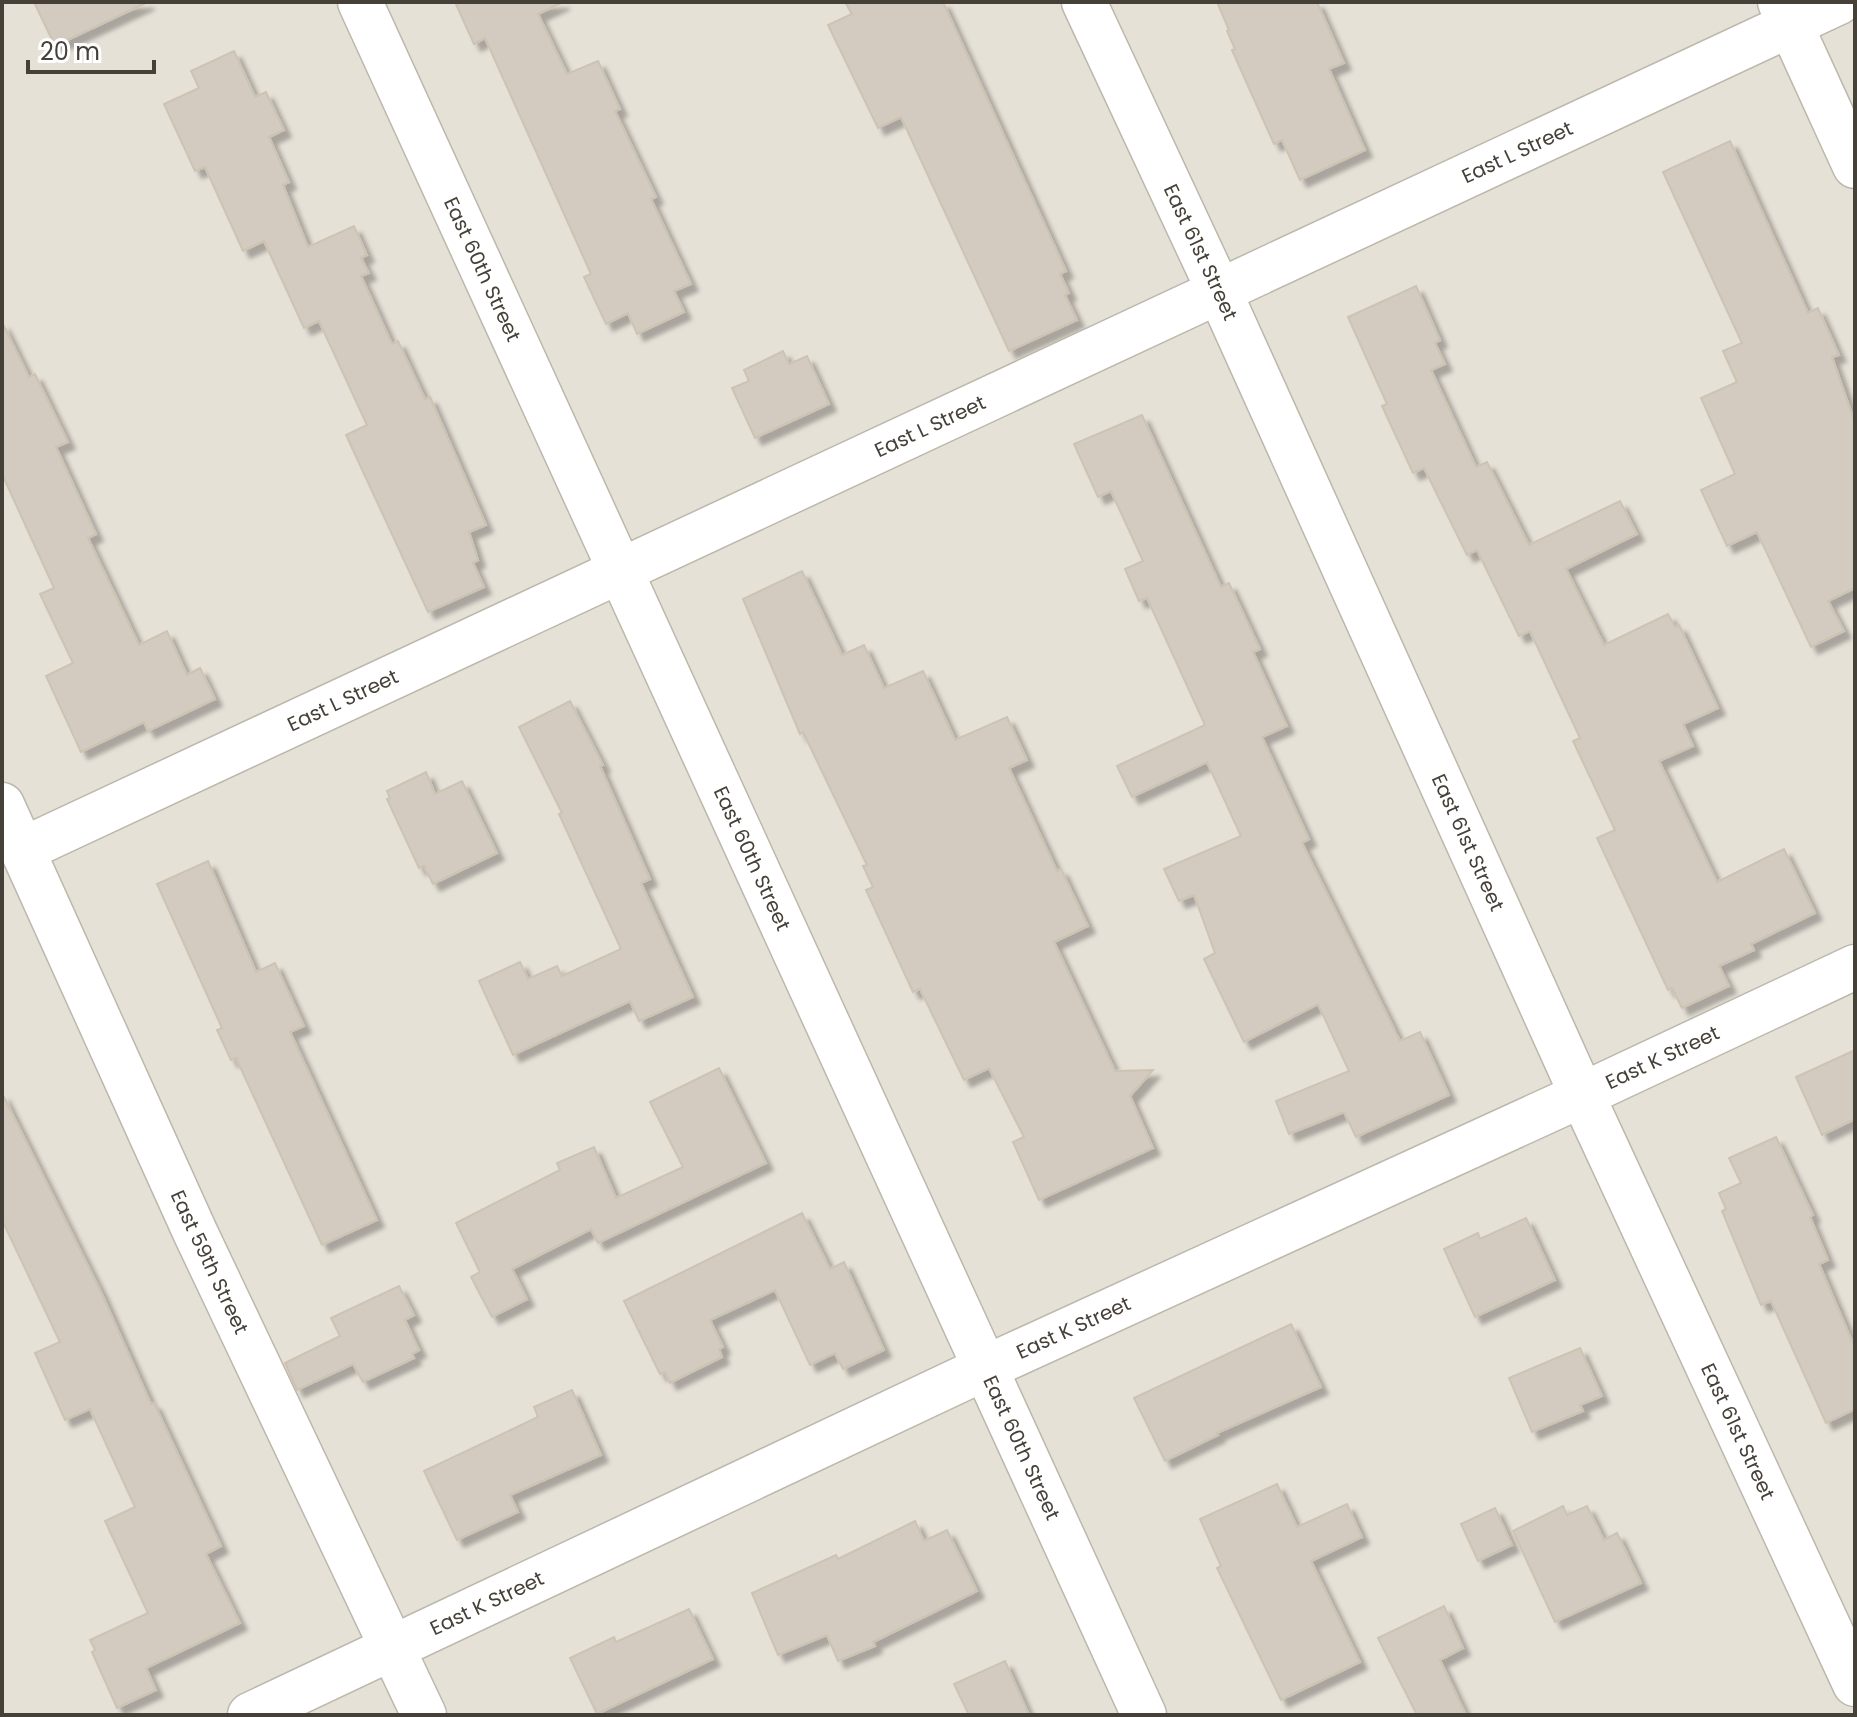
<svg xmlns="http://www.w3.org/2000/svg" width="1857" height="1717" font-family="Poppins,sans-serif">
<style>
.residential{fill:#e6e1d7}
.building{fill:#d3cbbf;stroke:#cdc3b3;stroke-width:2;filter:url(#shadow)}
.lines{fill:none;stroke-linecap:round;stroke-linejoin:round}
.minor-casing{stroke:#bdb7ac;stroke-width:47}
.minor{stroke:#fff;stroke-width:44}
.labels{text-anchor:middle;dominant-baseline:central;stroke-width:6;stroke-linejoin:round;paint-order:stroke}
.street-label{font-size:20px;fill:#454038;stroke:#fff}
</style>
<defs>
<filter id="shadow"><feDropShadow dx="7" dy="7" stdDeviation="2" flood-color="#0004"/></filter>
</defs>
<rect width="100%" height="100%" fill="#f2efe8"/>
<!-- residential -->
<rect class="residential" x="2" y="2" width="1853" height="1713"/>
<!-- building -->
<g class="building">
<polygon points="34,2 148,2 55,46"/>
<polygon points="455,2 563,2 538,14 567,74 598,61 620,109 615,111 656,197 651,199 691,284 674,291 684,312 637,334 628,313 606,324 584,277 591,274 485,38 474,44"/>
<polygon points="845,2 943,2 1066,271 1060,274 1069,293 1065,295 1077,320 1009,351 901,117 878,128 828,25 852,14"/>
<polygon points="1217,2 1317,2 1344,63 1329,69 1365,150 1300,180 1282,140 1274,144 1232,50 1235,49 1227,31 1229,30"/>
<polygon points="234,51 255,97 266,92 284,130 269,137 289,182 283,185 308,247 354,226 367,255 361,258 369,273 361,276 392,344 398,341 425,399 430,397 486,525 469,532 478,560 473,563 484,587 428,612 346,435 367,425 319,321 304,328 264,241 243,251 205,167 195,171 164,104 199,88 191,71"/>
<polygon points="1730,141 1808,313 1818,308 1839,355 1832,357 1855,423 1855,588 1828,601 1844,631 1811,647 1757,532 1727,546 1701,490 1735,474 1701,398 1737,382 1723,351 1742,343 1663,172"/>
<polygon points="1416,286 1440,340 1435,343 1445,364 1431,370 1476,467 1487,462 1529,545 1620,501 1637,534 1566,569 1604,645 1668,614 1675,627 1679,625 1718,708 1683,724 1693,746 1659,761 1717,882 1784,849 1815,913 1751,944 1754,950 1719,966 1729,986 1682,1008 1672,988 1668,990 1597,838 1615,830 1573,741 1580,738 1530,631 1519,636 1477,550 1467,555 1424,468 1413,473 1382,406 1387,404 1348,317"/>
<polygon points="2,322 29,377 35,374 68,442 56,447 96,534 88,538 139,645 167,631 187,675 200,668 215,699 148,731 144,722 81,752 46,676 73,663 40,594 54,588 2,474"/>
<polygon points="783,351 789,364 807,356 829,404 755,438 732,388 749,381 744,370"/>
<polygon points="1142,415 1221,587 1229,583 1260,649 1253,652 1287,726 1262,737 1309,839 1302,843 1400,1041 1420,1032 1449,1095 1356,1137 1344,1112 1289,1134 1276,1101 1349,1071 1318,1004 1244,1042 1204,959 1215,953 1194,895 1179,901 1164,869 1241,836 1207,762 1132,797 1117,766 1205,725 1147,598 1139,601 1125,569 1143,561 1111,491 1098,497 1074,444"/>
<polygon points="802,571 842,655 864,645 884,688 923,671 955,740 1007,717 1027,760 1009,768 1057,871 1061,869 1088,926 1054,942 1115,1071 1153,1070 1130,1096 1153,1148 1039,1200 1013,1142 1024,1137 989,1068 964,1080 920,989 913,992 866,890 873,887 863,866 867,865 803,732 800,734 743,599"/>
<polygon points="570,701 603,765 600,766 650,879 641,883 693,997 639,1021 630,1001 513,1055 479,981 520,962 528,979 557,966 562,976 621,949 559,814 562,813 519,727"/>
<polygon points="426,772 435,794 462,781 497,853 433,884 424,866 419,868 387,799 390,798 387,791"/>
<polygon points="208,861 256,972 275,963 304,1026 290,1032 377,1220 322,1245 236,1058 231,1060 217,1030 222,1028 157,884"/>
<polygon points="1855,1050 1855,1119 1822,1135 1796,1077"/>
<polygon points="719,1068 766,1163 598,1243 591,1229 512,1269 527,1299 492,1317 471,1277 480,1272 456,1223 560,1170 557,1163 594,1147 616,1198 683,1167 650,1102"/>
<polygon points="2,1093 101,1292 151,1404 154,1403 221,1546 206,1554 240,1623 146,1668 156,1690 117,1708 92,1652 95,1650 90,1640 148,1613 105,1521 135,1507 90,1409 65,1420 35,1353 60,1342 2,1220"/>
<polygon points="1776,1137 1813,1215 1810,1217 1828,1260 1819,1264 1855,1348 1855,1409 1826,1423 1771,1301 1761,1305 1722,1211 1726,1209 1719,1193 1741,1183 1729,1158"/>
<polygon points="802,1213 830,1269 844,1262 884,1350 843,1369 835,1353 810,1365 775,1290 710,1320 723,1347 719,1349 722,1357 670,1383 665,1372 660,1374 624,1301"/>
<polygon points="1526,1218 1555,1280 1475,1317 1444,1249 1478,1233 1480,1239"/>
<polygon points="399,1286 414,1315 405,1320 419,1350 412,1354 414,1358 363,1382 353,1364 297,1390 285,1363 340,1336 331,1318"/>
<polygon points="1291,1324 1321,1387 1217,1433 1218,1435 1165,1461 1134,1398"/>
<polygon points="1580,1348 1602,1396 1580,1405 1583,1411 1532,1432 1509,1378"/>
<polygon points="572,1390 601,1455 510,1495 518,1512 457,1540 424,1471 538,1417 534,1407"/>
<polygon points="1277,1484 1297,1527 1347,1504 1362,1537 1311,1561 1360,1662 1281,1700 1217,1568 1221,1566 1200,1519"/>
<polygon points="1563,1506 1567,1515 1587,1506 1604,1540 1617,1533 1641,1583 1555,1622 1513,1531"/>
<polygon points="1495,1508 1512,1545 1478,1561 1461,1524"/>
<polygon points="915,1521 924,1541 947,1530 977,1591 873,1642 875,1646 838,1661 827,1635 778,1655 752,1593 836,1555 838,1559"/>
<polygon points="1444,1606 1463,1648 1440,1660 1466,1715 1417,1715 1378,1638"/>
<polygon points="689,1609 713,1659 597,1714 570,1658 614,1637 616,1642"/>
<polygon points="1005,1661 1029,1715 969,1715 954,1684"/>
</g>
<g class="lines">
<!-- minor casing -->
<g class="minor-casing">
<g id="minor">
<path id="s1" d="M360 2 1144 1715"/>
<path id="s2" d="M1084 2 1219 291 1582 1095 1855 1684"/>
<polyline points="1780,2 1855,166"/>
<path id="s3" d="M2 805 195 1232 424 1715"/>
<path id="s4" d="M22 850 1839 2"/>
<path id="s5" d="M250 1715 985 1368 1582 1095 1855 967"/>
</g>
</g>
<!-- minor -->
<use href="#minor" class="minor"/>
</g>
<g class="labels">
<!-- street labels -->
<g class="street-label">
<text stroke="none"><textPath href="#s4" startOffset="1650">East L Street</textPath></text>
<text stroke="none"><textPath href="#s2" startOffset="276">East 61st Street</textPath></text>
<text stroke="none"><textPath href="#s1" startOffset="294">East 60th Street</textPath></text>
<text stroke="none"><textPath href="#s4" startOffset="1002">East L Street</textPath></text>
<text stroke="none"><textPath href="#s4" startOffset="354">East L Street</textPath></text>
<text stroke="none"><textPath href="#s2" startOffset="924">East 61st Street</textPath></text>
<text stroke="none"><textPath href="#s1" startOffset="942">East 60th Street</textPath></text>
<text stroke="none"><textPath href="#s5" startOffset="1558">East K Street</textPath></text>
<text stroke="none"><textPath href="#s3" startOffset="502">East 59th Street</textPath></text>
<text stroke="none"><textPath href="#s5" startOffset="910">East K Street</textPath></text>
<text stroke="none"><textPath href="#s2" startOffset="1572">East 61st Street</textPath></text>
<text stroke="none"><textPath href="#s1" startOffset="1590">East 60th Street</textPath></text>
<text stroke="none"><textPath href="#s5" startOffset="262">East K Street</textPath></text>
</g>
</g>
<!-- border -->
<rect width="1857" height="1717" fill="none" stroke="#454038" stroke-width="8"/>
<!-- scale -->
<path d="M28 60v12h126v-12" fill="none" stroke="#454038" stroke-width="4"/>
<text x="40" y="60" font-size="24" fill="#454038" stroke="#ffffff" stroke-width="6" paint-order="stroke">20 m</text>
</svg>
